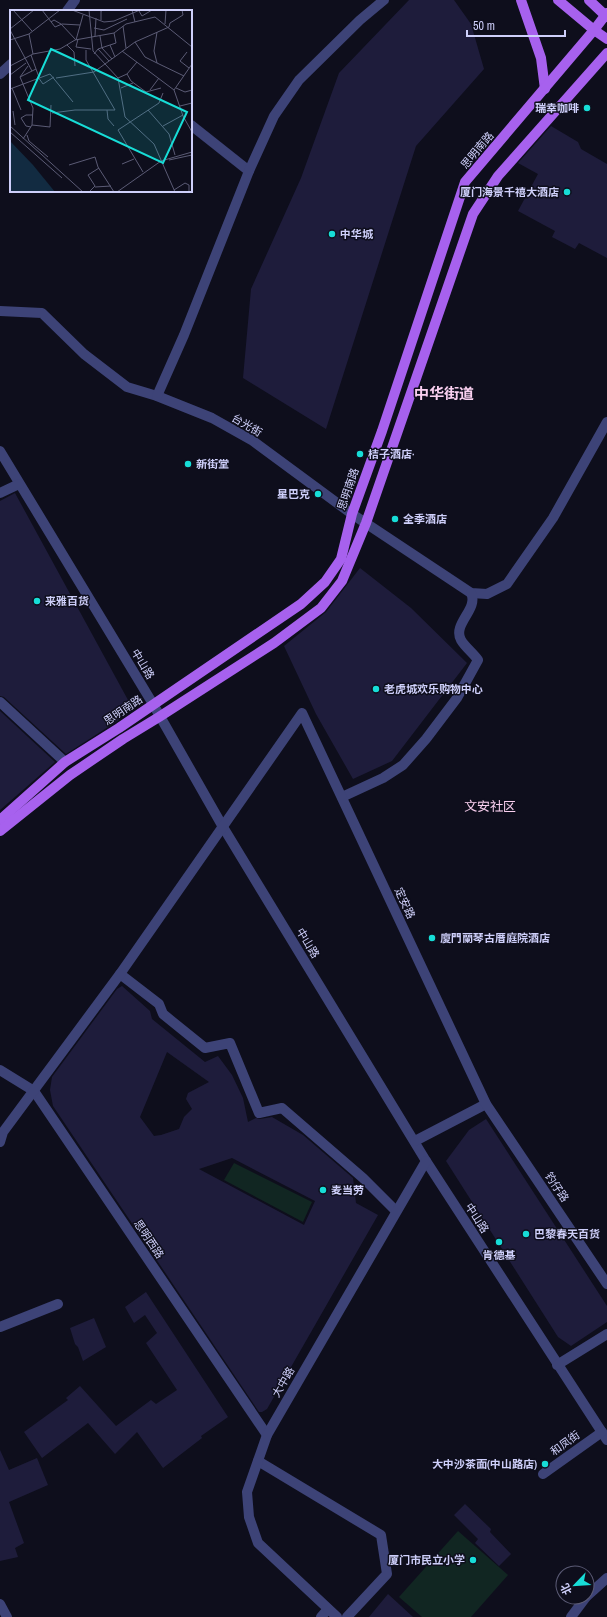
<svg xmlns="http://www.w3.org/2000/svg" width="607" height="1617" font-family="'Archivo Narrow','Noto Sans SC',sans-serif">
<style>
.green{fill:#112622}
.building{fill:#1e1c3b;fill-rule:evenodd}
.lines{fill:none;stroke-linecap:round;stroke-linejoin:round}
.minor{stroke:#3d4377;stroke-width:10}
.major{stroke:#a761ee;stroke-width:10}
.poi-dot{fill:#17ddd7;stroke:#0e0e1c;stroke-width:1.5}
.labels{text-anchor:middle;dominant-baseline:central;stroke-width:3;stroke-linejoin:round;paint-order:stroke}
.poi-label{font-size:11px;font-weight:bold;fill:#cecffa;stroke:#0e0e1c;text-anchor:start}
.street-label{font-size:11px;fill:#cecffa;stroke:#0e0e1c}
.quarter-label{font-size:13px;fill:#fad0f0;stroke:#0e0e1c}
.district-label{font-size:15px;font-weight:bold;fill:#fad0f0;stroke:#0e0e1c}
.inset-road{fill:none;stroke:#5b5b75;stroke-width:1}
.view{fill:#17ddd7;fill-opacity:0.15;stroke:#17ddd7;stroke-width:2}
.inset-edge{fill:none;stroke:#cecffa;stroke-width:2}
</style>
<rect width="100%" height="100%" fill="#0e0e1c"/>
<!-- green -->
<g class="green">
<polygon points="234,1163 312,1202 303,1222 224,1180"/>
<polygon points="458,1531 508,1575 471,1617 422,1617 399,1597"/>
</g>
<!-- building -->
<g class="building">
<polygon points="409,0 454,0 471,24 484,69 416,146 326,429 243,378 251,289 301,178 339,73"/>
<polygon points="551,126 578,142 581,149 607,164 607,258 579,243 575,249 552,237 555,231 518,211 538,174 518,163"/>
<polygon points="15,493 128,700 119,720 66,754 4,697 0,696 0,501"/>
<polygon points="360,568 411,608 467,663 392,761 353,779 316,714 284,646 326,612"/>
<polygon points="0,711 55,762 0,810"/>
<path d="M122 986 150 1011 152 1019 205 1062 218 1056 232 1075 243 1098 248 1122 256 1118 260 1119 272 1117 303 1135 353 1178 356 1203 378 1215 267 1409 262 1412H259L53 1106 50 1090 52 1077 117 989ZM167 1052 209 1082 188 1093 186 1099 192 1109 184 1117 179 1129 161 1135 154 1136 140 1117ZM232 1158 315 1201 304 1225 199 1169Z"/>
<polygon points="486,1119 607,1306 607,1322 571,1346 558,1337 446,1161 469,1130"/>
<polygon points="146,1292 228,1417 201,1436 202,1438 163,1468 137,1432 115,1454 88,1423 42,1458 24,1432 68,1400 66,1398 80,1386 116,1426 151,1400 156,1404 177,1390 146,1343 157,1333 145,1315 134,1323 125,1307"/>
<polygon points="94,1318 106,1347 83,1361 78,1347 75,1344 70,1328"/>
<polygon points="0,1450 9,1470 37,1458 48,1485 9,1502 24,1543 15,1548 18,1557 0,1561"/>
<polygon points="465,1504 491,1529 490,1532 511,1554 499,1566 475,1543 478,1539 454,1515"/>
<polygon points="388,1594 413,1617 369,1617"/>
</g>
<g class="lines">
<!-- minor -->
<g class="minor">
<polyline points="67,11 75,0"/>
<polyline points="0,74 11,64"/>
<polyline points="191,125 249,171"/>
<polyline points="0,311 42,313 84,354 127,387 157,396 212,418 253,441 352,514 471,593 487,594 507,584 553,518 607,422"/>
<polyline points="157,396 184,335 249,171 274,116 299,80 360,20 384,0"/>
<polyline points="0,451 153,704 223,827 426,1161 607,1440"/>
<polyline points="0,493 19,484"/>
<polyline points="0,702 65,762"/>
<path d="M342 797 383 778 403 765 426 739 457 698 478 660C473 653 465 647 461 640 452 624 479 609 471 593"/>
<polyline points="120,974 159,1004 163,1014 205,1048 230,1043 259,1113 282,1108 363,1178 396,1211"/>
<polyline points="0,1070 34,1091 267,1435"/>
<polyline points="415,1141 486,1104"/>
<polyline points="0,1142 3,1132 120,974 302,713 486,1104 607,1284"/>
<polyline points="0,1327 58,1304"/>
<polyline points="557,1365 607,1334"/>
<polyline points="258,1461 381,1535 387,1574 347,1617"/>
<polyline points="543,1474 602,1432"/>
<polyline points="587,1596 607,1578"/>
<polyline points="0,1604 7,1617"/>
<polyline points="321,1617 328,1609"/>
<polyline points="337,1617 258,1543 249,1517 247,1492 267,1435 426,1161"/>
<polyline points="571,1617 586,1597"/>
</g>
<!-- major -->
<g class="major">
<polyline points="521,0 541,58 545,89"/>
<polyline points="558,0 594,30 607,39"/>
<polyline points="589,0 607,17"/>
<polyline points="0,820 65,762 119,728 301,604 325,582 341,559 352,514 382,431 465,182 594,30 607,13"/>
<polyline points="0,831 70,775 123,739 159,717 274,643 321,608 342,581 366,523 473,214 498,176 607,53"/>
</g>
</g>
<!-- markers -->
<g class="poi-dot">
<circle cx="587" cy="108" r="4"/>
<circle cx="567" cy="192" r="4"/>
<circle cx="332" cy="234" r="4"/>
<circle cx="360" cy="454" r="4"/>
<circle cx="188" cy="464" r="4"/>
<circle cx="318" cy="494" r="4"/>
<circle cx="395" cy="519" r="4"/>
<circle cx="37" cy="601" r="4"/>
<circle cx="376" cy="689" r="4"/>
<circle cx="432" cy="938" r="4"/>
<circle cx="323" cy="1190" r="4"/>
<circle cx="526" cy="1234" r="4"/>
<circle cx="499" cy="1242" r="4"/>
<circle cx="545" cy="1464" r="4"/>
<circle cx="473" cy="1560" r="4"/>
</g>
<g class="labels">
<!-- poi labels -->
<g class="poi-label">
<text x="579" y="108" text-anchor="end">瑞幸咖啡</text>
<text x="559" y="192" text-anchor="end">厦门海景千禧大酒店</text>
<text x="340" y="234">中华城</text>
<text x="368" y="454">桔子酒店·</text>
<text x="196" y="464">新街堂</text>
<text x="310" y="494" text-anchor="end">星巴克</text>
<text x="403" y="519">全季酒店</text>
<text x="45" y="601">来雅百货</text>
<text x="384" y="689">老虎城欢乐购物中心</text>
<text x="440" y="938">廈門蘭琴古厝庭院酒店</text>
<text x="331" y="1190">麦当劳</text>
<text x="534" y="1234">巴黎春天百货</text>
<text x="499" y="1255" text-anchor="middle">肯德基</text>
<text x="537" y="1464" text-anchor="end">大中沙茶面(中山路店)</text>
<text x="465" y="1560" text-anchor="end">厦门市民立小学</text>
</g>
<!-- street labels -->
<g class="street-label">
<text transform="translate(477 150) rotate(-50)">思明南路</text>
<text transform="translate(247 425) rotate(31)">台光街</text>
<text transform="translate(348 489) rotate(-71)">思明南路</text>
<text transform="translate(143 664) rotate(59)">中山路</text>
<text transform="translate(123 710) rotate(-34)">思明南路</text>
<text transform="translate(405 903) rotate(65)">定安路</text>
<text transform="translate(308 943) rotate(59)">中山路</text>
<text transform="translate(557 1187) rotate(56)">钓仔路</text>
<text transform="translate(477 1218) rotate(57)">中山路</text>
<text transform="translate(149 1239) rotate(56)">思明西路</text>
<text transform="translate(283 1382) rotate(-60)">大中路</text>
<text transform="translate(565 1443) rotate(-36)">和凤街</text>
</g>
<!-- quarter labels -->
<g class="quarter-label">
<text x="490" y="806">文安社区</text>
</g>
<!-- district labels -->
<g class="district-label">
<text x="444" y="393">中华街道</text>
</g>
</g>
<!-- overview -->
<g transform="translate(10 10)">
<rect width="182" height="182" fill="#0e0e1c"/>
<path d="M0 131 23 155 45 182H0Z" fill="#122b41"/>
<path class="inset-road" d="M3 0 22 21M32 0 45 17 52 14 70 15M62 0 94 12 104 11 130 0M79 0 83 41 108 68 115 107 144 134 165 182M122 0 125 12M129 1 132 6 142 0M91 10V1L94 0M41 12 44 10 51 14 66 30M155 14 156 0M113 16 116 38M159 17 160 13 173 5 172 0M84 18 94 20 117 9M0 19 24 0M0 20 22 61M147 22 144 41 147 53 174 66M19 24 23 44M85 26 86 8M90 26 92 38 102 49M68 29 66 37 81 39M0 30 19 24 50 0M66 30 73 5M125 32 135 47 147 53M57 35 64 42 65 56M100 35 105 47M88 39 99 51M112 41 164 80M177 42 170 51 179 58M84 44 88 39 106 33 104 23M21 45 26 59M0 56 23 44 50 39 65 30 104 23 116 14 145 7 182 37M117 64 121 71 136 82 151 78M0 65 16 53M10 67 26 59 29 67M28 67 33 74 44 67M46 68 84 62 125 32 159 17M108 68 117 64 127 52M2 78 11 100M111 78 123 73M166 78 175 82 182 80M0 79 40 64 63 92M140 80 149 68M164 80 173 106 182 122M164 80 182 54M170 96 182 93M97 100 98 109 104 116M138 100 159 124 165 145M3 101 5 115M42 103 65 100H105L76 50V40M22 115 40 117 41 95M0 116 73 182M153 116 173 105M21 117 16 116 11 108 16 105H23M0 122 52 168M17 125 19 131 38 147M13 129 22 115 23 98 10 67 18 56M159 150 182 145M112 154 124 149M59 155 85 147 88 157 104 182M133 162 108 120 149 93 153 83M85 177 101 176M164 180 175 173 179 175V182M79 182 85 176 78 165 89 158M107 182 151 151 182 142"/>
<path class="view" d="M41 39 177 102 153 153 18 90Z"/>
<rect width="182" height="182" class="inset-edge"/>
</g>
<!-- north arrow -->
<g transform="translate(575 1585) rotate(245)"><circle r="19" fill="#0e0e1c" stroke="#5b5b75"/>
<path d="M0-3L7 15L0 10L-7 15Z" fill="#17ddd7"/>
<text y="-6" font-size="11" font-weight="bold" text-anchor="middle" fill="#cecffa">北</text>
</g>
<!-- scale -->
<path d="M467 30v6h98v-6" fill="none" stroke="#cecffa" stroke-width="2"/>
<text x="473" y="30" font-size="12" fill="#cecffa" stroke="#0e0e1c" stroke-width="3" paint-order="stroke">50 m</text>
</svg>
